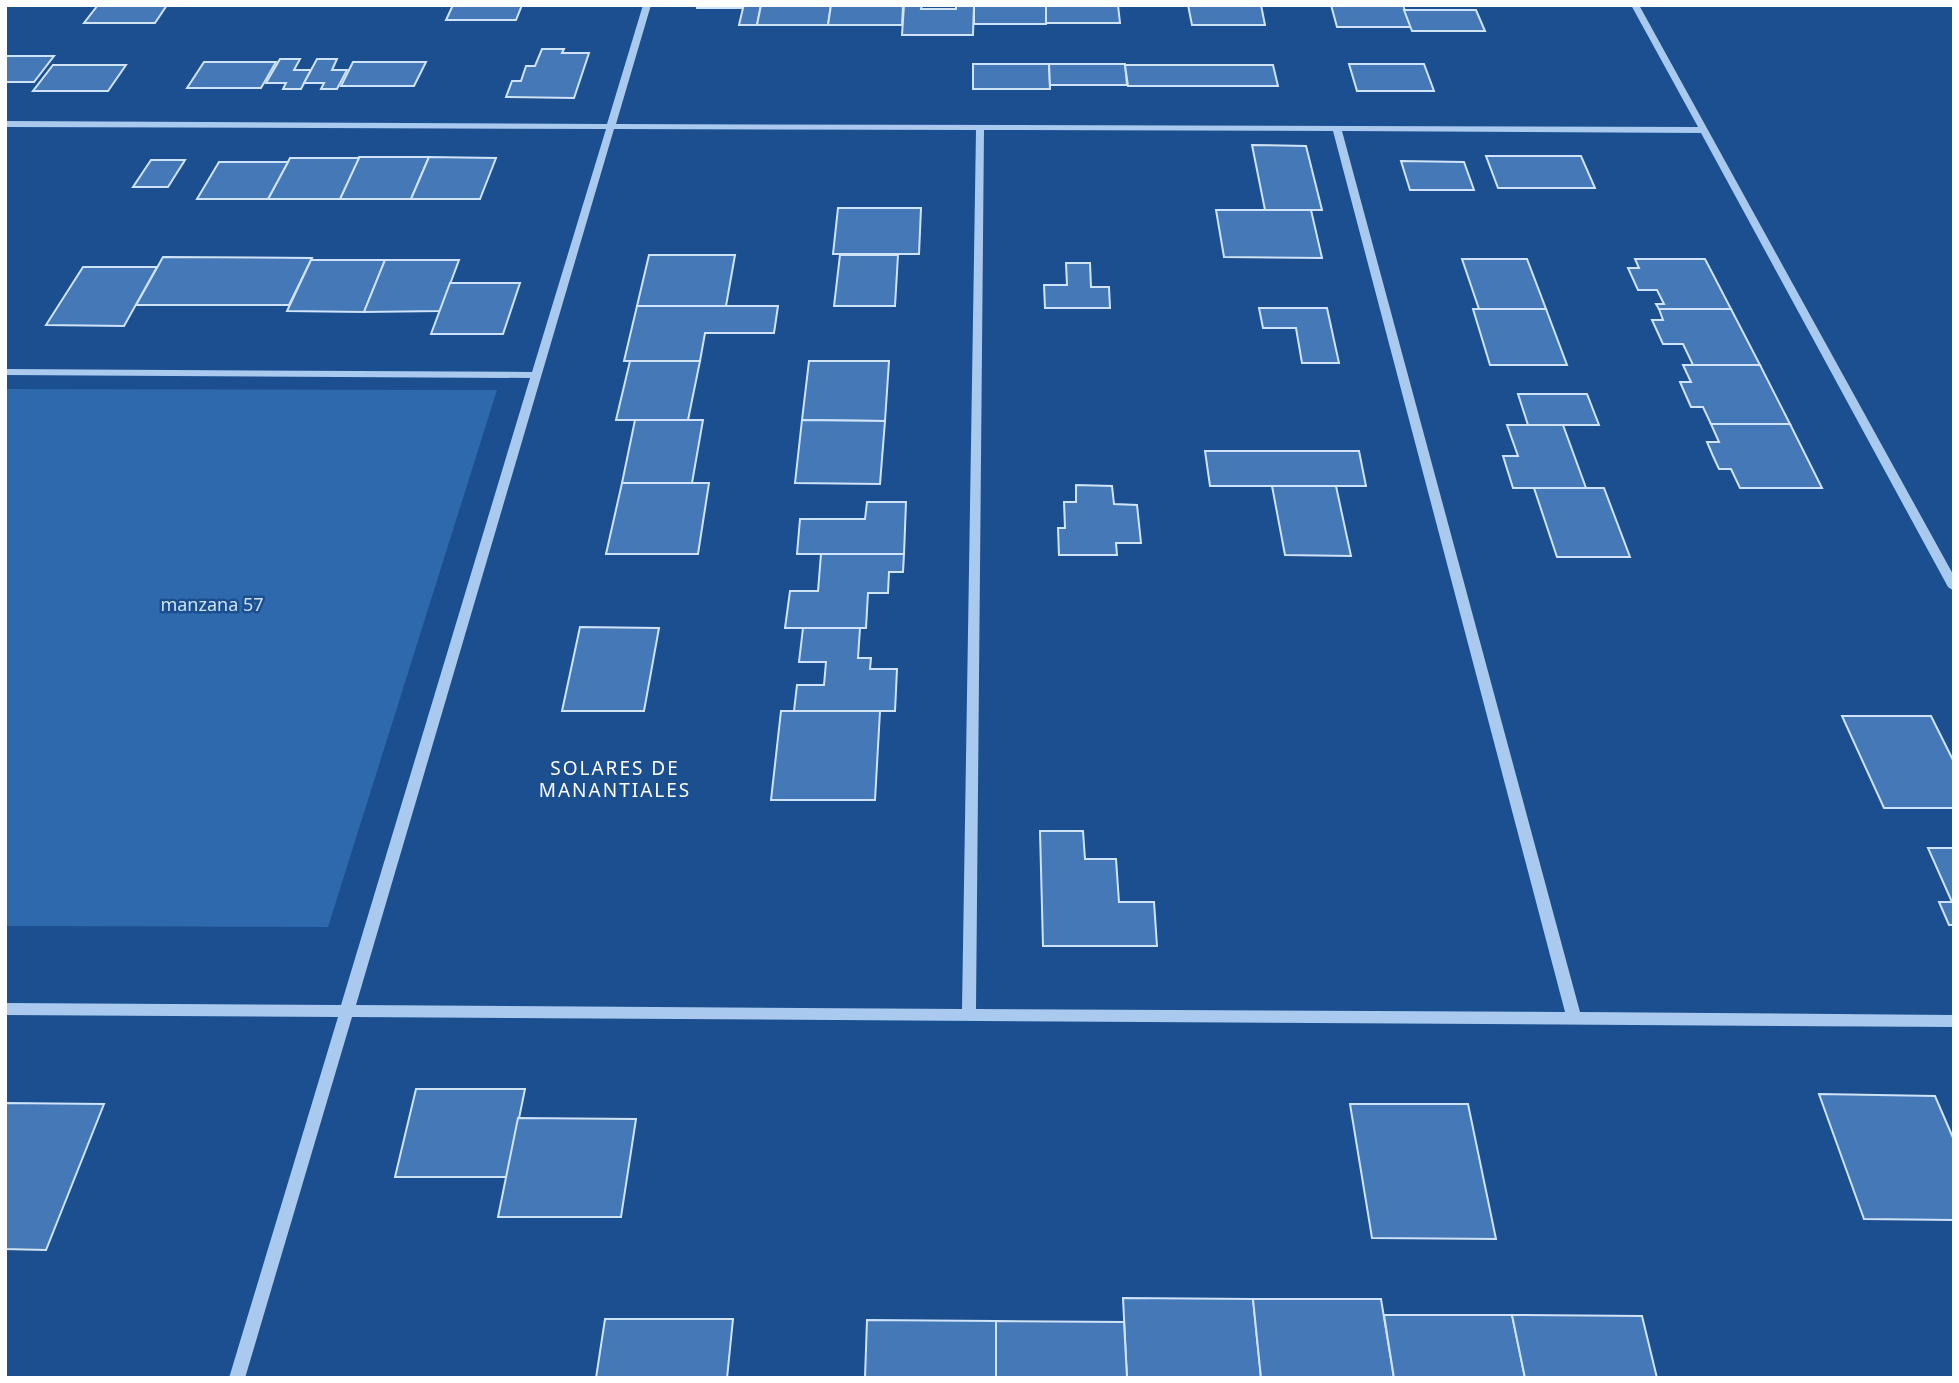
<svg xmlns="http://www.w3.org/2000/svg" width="1959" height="1383" font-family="'Noto Sans',sans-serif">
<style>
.green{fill:#2e69ad}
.building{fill:#4478b7;stroke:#cfe3fa;stroke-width:2}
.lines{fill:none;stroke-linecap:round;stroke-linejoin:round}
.minor{fill:#a9c9ee;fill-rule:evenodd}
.labels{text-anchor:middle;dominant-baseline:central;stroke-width:5;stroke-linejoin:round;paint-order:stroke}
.park-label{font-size:18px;fill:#cfe3fa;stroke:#1b4f8f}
.neighbourhood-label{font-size:19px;letter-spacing:2px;fill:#fff;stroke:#1b4f8f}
</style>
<rect width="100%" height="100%" fill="#1b4f8f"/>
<!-- green -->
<polygon class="green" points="5,389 497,390 328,927 5,926"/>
<!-- building -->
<g class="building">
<polygon points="98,5 167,5 155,23 84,23"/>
<polygon points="453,5 522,5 516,20 446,20"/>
<polygon points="697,5 761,5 757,25 739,25 743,8 697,8"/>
<polygon points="761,5 831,5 828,25 757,25"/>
<polygon points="831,5 903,6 902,25 828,25"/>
<polygon points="922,5 921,9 956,9 956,5 974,5 973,35 902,35 904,5"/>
<rect x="974" y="5" width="72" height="19"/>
<polygon points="1046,5 1118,5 1120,23 1046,23"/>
<polygon points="1188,5 1261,5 1265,25 1192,25"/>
<polygon points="1331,5 1403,5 1411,27 1337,27"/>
<polygon points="1404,10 1476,10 1485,31 1412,31"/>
<polygon points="542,49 564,49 562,53 589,53 574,98 506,97 512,81 521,81 526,66 535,66"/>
<polygon points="5,56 54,56 34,82 5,82"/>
<polygon points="280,59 300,59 294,70 311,70 301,89 283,89 286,83 266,83"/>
<polygon points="317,59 337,59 332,70 347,70 337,89 321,89 324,83 304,83"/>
<polygon points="204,62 276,62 261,88 187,88"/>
<polygon points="353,62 426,62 414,86 341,86"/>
<polygon points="973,64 1049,64 1050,89 973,89"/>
<polygon points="1049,64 1125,64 1127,85 1050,85"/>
<polygon points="1349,64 1424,64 1434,91 1357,91"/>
<polygon points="53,65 126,65 108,91 33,91"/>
<polygon points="1125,65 1273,65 1278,86 1128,86"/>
<polygon points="1252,145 1306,146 1322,210 1265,210"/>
<polygon points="1486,156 1581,156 1595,188 1498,188"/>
<polygon points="359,157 429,157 411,199 340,199"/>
<polygon points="429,157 496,158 480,199 411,199"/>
<polygon points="290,158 359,158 340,199 268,199"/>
<polygon points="151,160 185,160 168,187 133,187"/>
<polygon points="1401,161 1464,162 1474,190 1410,190"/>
<polygon points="219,162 288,162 268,199 197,199"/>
<polygon points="838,208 921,208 919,254 833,254"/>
<polygon points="1216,210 1311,210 1322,258 1224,257"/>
<polygon points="649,255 735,255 726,306 637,306"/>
<polygon points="840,255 898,255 895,306 834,306"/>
<polygon points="163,257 312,258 289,305 136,305"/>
<polygon points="1462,259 1527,259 1546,309 1479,309"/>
<polygon points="1635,259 1705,259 1731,309 1659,309 1656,304 1664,304 1657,290 1638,290 1628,268 1639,268"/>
<polygon points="311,260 385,260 364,312 287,311"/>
<polygon points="385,260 459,260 440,311 364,312"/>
<polygon points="1066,263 1090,263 1091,287 1109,287 1110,308 1045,308 1044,285 1067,285"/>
<polygon points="83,267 157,267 124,326 46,325"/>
<polygon points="450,283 520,283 503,334 431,334"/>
<polygon points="637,306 778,306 774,333 705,333 700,361 624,361"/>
<polygon points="1259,308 1327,308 1339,363 1302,363 1296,328 1263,328"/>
<polygon points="1473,309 1546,309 1567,365 1490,365"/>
<polygon points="1659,309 1731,309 1760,365 1693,365 1683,344 1663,344 1652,320 1663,320"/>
<polygon points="630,361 700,361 688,420 616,420"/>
<polygon points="809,361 889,361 885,421 802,420"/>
<polygon points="1683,365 1760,365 1790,424 1711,424 1703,407 1691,407 1680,382 1691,382"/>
<polygon points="1518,394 1587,394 1599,425 1528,425"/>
<polygon points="635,420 703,420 692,483 622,483"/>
<polygon points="802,420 885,421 880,484 795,483"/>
<polygon points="1711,424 1790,424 1822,488 1740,488 1731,469 1719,469 1713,456 1707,442 1719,442"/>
<polygon points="1507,425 1563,425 1586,488 1513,488 1503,456 1518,456"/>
<polygon points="1205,451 1359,451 1366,486 1210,486"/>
<polygon points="622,483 709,483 698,554 606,554"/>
<polygon points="1076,485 1112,486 1114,504 1137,505 1141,543 1116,543 1117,555 1059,555 1058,528 1065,528 1064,502 1076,502"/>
<polygon points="1272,486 1336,486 1351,556 1285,555"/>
<polygon points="1534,488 1604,488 1630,557 1557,557"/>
<polygon points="867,502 906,502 904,554 797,554 800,519 865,519"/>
<polygon points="821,554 904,554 903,572 889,572 888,593 868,593 866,628 785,628 790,591 818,591"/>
<polygon points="580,627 659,628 644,711 562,711"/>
<polygon points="803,628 860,628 858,658 871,658 870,669 897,669 895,711 794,711 797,685 824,685 826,662 799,662"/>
<polygon points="781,711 880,711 875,800 771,800"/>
<polygon points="1842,716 1931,716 1954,762 1954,808 1884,808"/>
<polygon points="1040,831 1083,831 1085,859 1116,859 1119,902 1154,902 1157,946 1043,946"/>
<polygon points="1928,848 1954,848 1954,925 1949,925 1939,902 1952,902"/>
<polygon points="416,1089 525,1089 507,1177 395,1177"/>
<polygon points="1819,1094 1935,1096 1954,1140 1954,1220 1864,1219"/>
<polygon points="5,1103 104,1104 46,1250 5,1249"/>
<polygon points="1350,1104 1468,1104 1496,1239 1372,1238"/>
<polygon points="518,1118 636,1119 621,1217 498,1217"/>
<polygon points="1123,1298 1253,1299 1261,1378 1127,1378"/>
<polygon points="1253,1299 1381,1299 1394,1378 1261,1378"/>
<polygon points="1384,1315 1512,1315 1525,1378 1394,1378"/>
<polygon points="1512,1315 1642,1316 1657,1378 1525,1378"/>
<polygon points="605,1319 733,1319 727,1378 596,1378"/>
<polygon points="867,1320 996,1321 996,1378 865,1378"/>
<polygon points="996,1321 1124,1322 1127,1378 996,1378"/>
</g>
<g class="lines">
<!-- minor -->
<path class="minor" d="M643 5H651L616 124 1698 127 1631 5H1639L1954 576V591L1948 587 1701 133 1342 131 1580 1012 1954 1015V1027L352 1017 245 1378H229L338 1017 5 1015V1003L341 1005 530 378 5 375V369L532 372 606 129 5 127V121L607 124ZM614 129 976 130 962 1009 356 1005ZM984 130 1333 131 1565 1012 976 1009Z"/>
</g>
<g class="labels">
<!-- park labels -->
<g class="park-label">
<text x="212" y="604">manzana 57</text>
</g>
<!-- neighbourhood labels -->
<g class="neighbourhood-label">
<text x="615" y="768">SOLARES DE<tspan x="615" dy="22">MANANTIALES</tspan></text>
</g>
</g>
<!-- border -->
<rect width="1959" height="1383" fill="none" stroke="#ffffff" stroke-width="14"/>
</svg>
